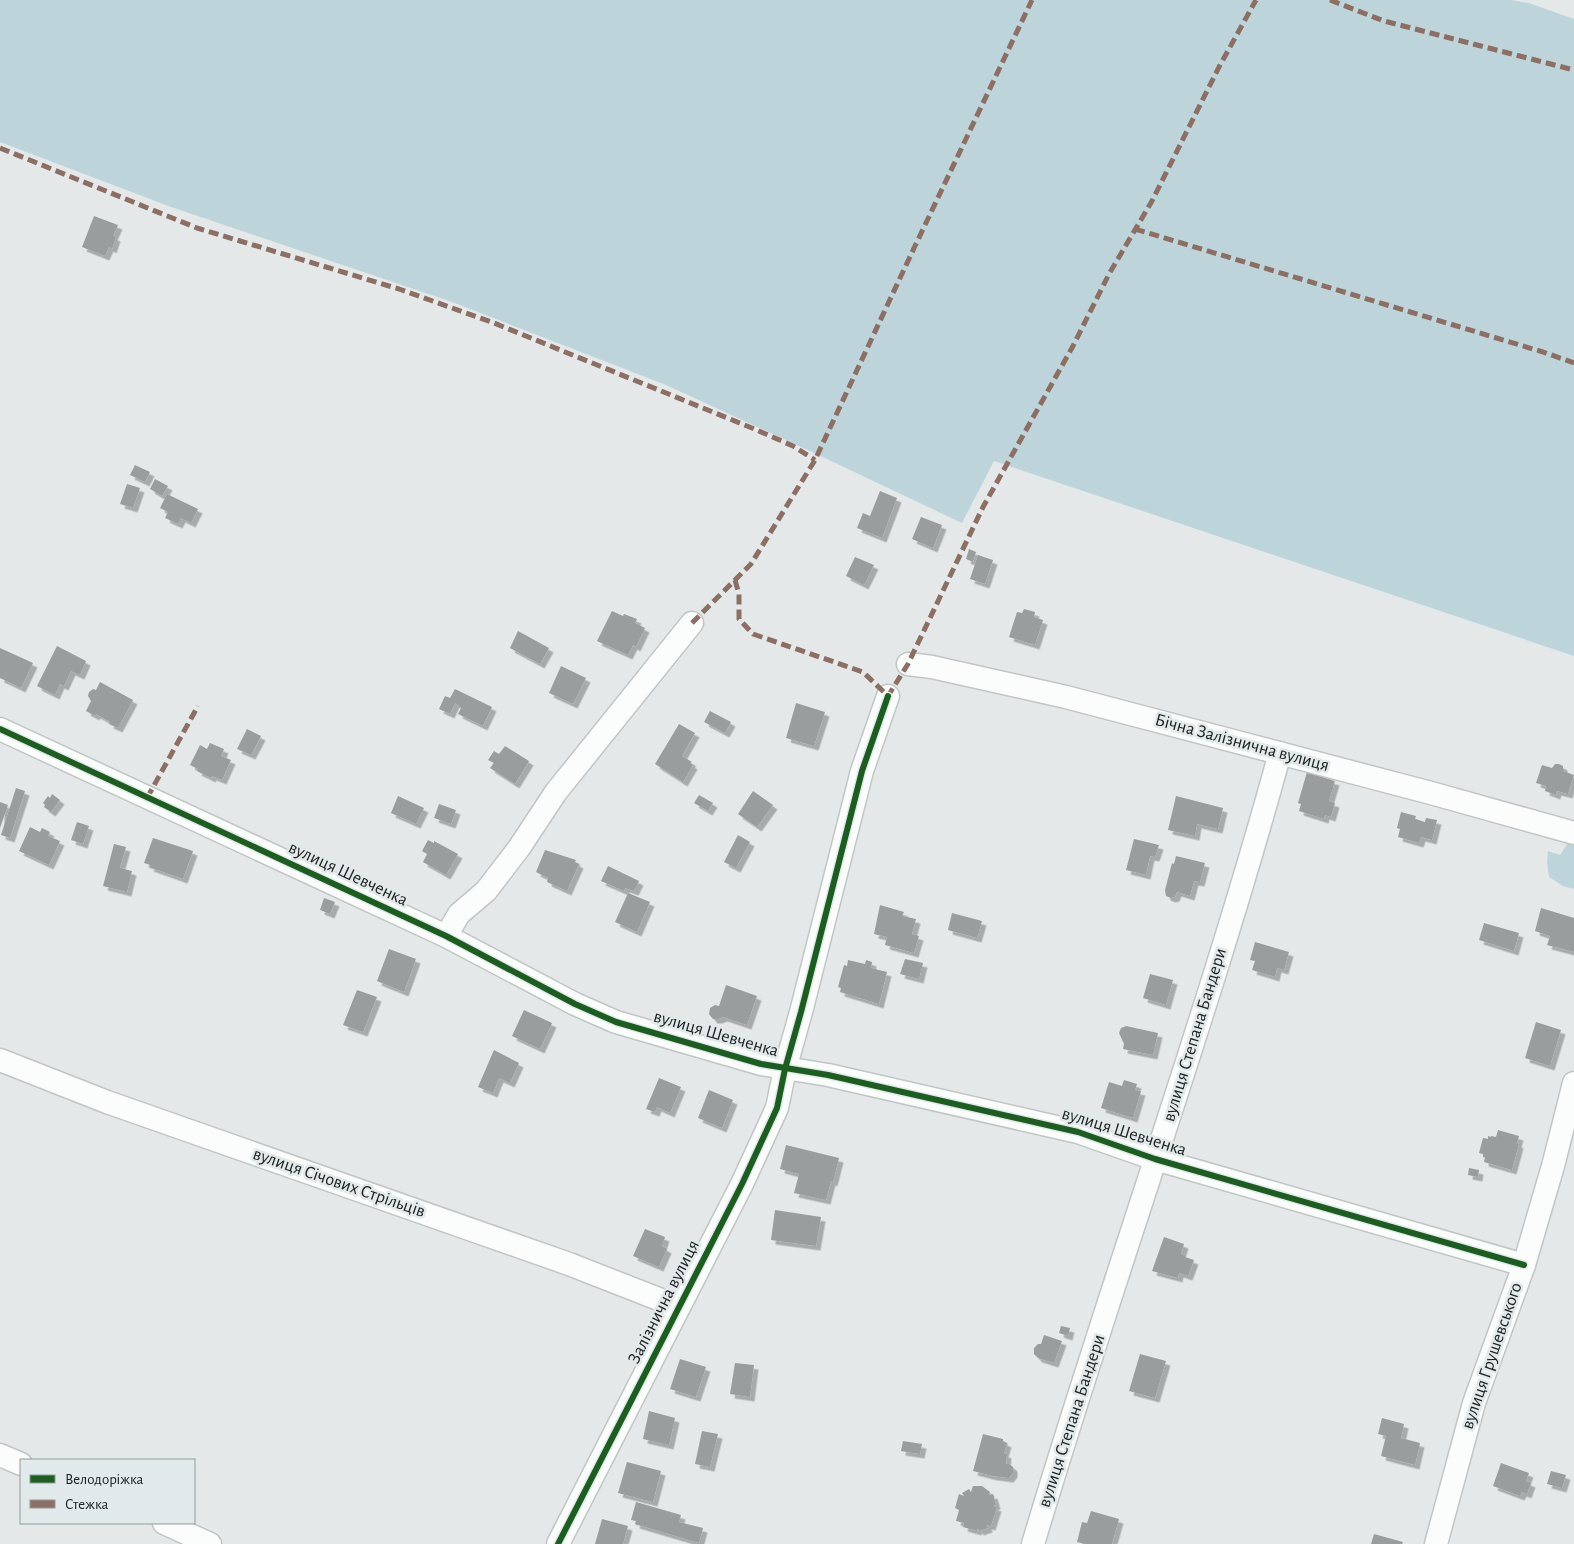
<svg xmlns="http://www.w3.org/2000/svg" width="1574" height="1544" font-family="'Alegreya Sans',sans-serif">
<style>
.green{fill:#bdd5da}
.building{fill:#9a9d9d;filter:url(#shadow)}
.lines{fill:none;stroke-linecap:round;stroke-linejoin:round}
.minor-casing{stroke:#c2c5c5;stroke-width:25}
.minor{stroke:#fbfcfc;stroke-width:22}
.quiet{stroke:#8d6e63;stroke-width:5;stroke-dasharray:10 5;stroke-linecap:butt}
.cycleway-casing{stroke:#e2e9ea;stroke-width:9}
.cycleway{stroke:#1b5e20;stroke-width:6}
.labels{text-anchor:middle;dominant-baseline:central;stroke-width:5;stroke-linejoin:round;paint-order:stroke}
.street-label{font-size:18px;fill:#202223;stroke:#e2e9ea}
</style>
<defs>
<filter id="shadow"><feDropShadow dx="4.5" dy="4.5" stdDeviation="0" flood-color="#0004"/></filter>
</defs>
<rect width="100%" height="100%" fill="#e4e8e8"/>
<!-- green -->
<g class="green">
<polygon points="0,0 1511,0 1529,3 1574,19 1574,656 994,461 962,523 812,452 666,385 452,302 171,207 0,142"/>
<polygon points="1570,840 1574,840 1574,889 1563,886 1549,877 1547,862 1548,851 1560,855"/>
</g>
<!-- building -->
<g class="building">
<polygon points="94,216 118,225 113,236 116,237 112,249 109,247 105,256 82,247"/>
<polygon points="135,465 150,472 145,482 130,475"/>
<polygon points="155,479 168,486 162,496 150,489"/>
<polygon points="127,484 140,488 133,508 120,504"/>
<polygon points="880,491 897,498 882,538 857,528 863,513 870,516"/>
<polygon points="167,494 198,509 191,523 181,518 178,524 165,518 168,512 160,508"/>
<polygon points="921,517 942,525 933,548 912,539"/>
<polygon points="969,549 976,552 973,562 966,559"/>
<polygon points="978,555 993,560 985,584 970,579"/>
<polygon points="855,557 874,565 864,585 846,576"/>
<polygon points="1024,609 1035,612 1034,617 1043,620 1035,645 1009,637 1017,612 1022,613"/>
<polygon points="612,611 623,616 624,614 637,619 635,623 645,628 636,647 633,645 628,655 597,641"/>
<polygon points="518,631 549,648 540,664 510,648"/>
<polygon points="57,646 86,661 80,675 71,671 64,686 60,684 55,695 37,686"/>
<polygon points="0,648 33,663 21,688 0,678"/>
<polygon points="561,666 586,678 573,704 549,693"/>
<polygon points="100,682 133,700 118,728 109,724 110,722 96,714 95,716 86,711 91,701 88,696 89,692 93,689 96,690"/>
<polygon points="455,689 492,707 483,726 458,714 461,708 455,703 450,714 439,709 445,696 450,698"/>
<polygon points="796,703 825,712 814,746 786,738"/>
<polygon points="710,711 731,722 725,733 704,722"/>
<polygon points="679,724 695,733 682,756 692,762 690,763 693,765 683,782 655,764"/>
<polygon points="247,729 261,736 251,755 237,749"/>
<polygon points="210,743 224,749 221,756 231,760 222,780 212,776 211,778 197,771 198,769 190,765 200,745 207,749"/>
<polygon points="505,746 529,761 515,784 490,768 494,763 488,760 494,751 499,754"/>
<polygon points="1555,764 1559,764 1563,766 1563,771 1574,775 1568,794 1557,791 1556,795 1545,791 1546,786 1536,783 1542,765 1552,768"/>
<polygon points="1307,772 1335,781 1329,801 1335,803 1331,817 1325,815 1324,819 1299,811 1301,804 1298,803"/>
<polygon points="16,788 25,791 10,838 1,835"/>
<polygon points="753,791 773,805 757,827 738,814"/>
<polygon points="52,794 60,800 51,812 44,807 45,805 43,803 48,796 50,798"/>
<polygon points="699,795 713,803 708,811 694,803"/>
<polygon points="398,796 424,808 416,824 391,813"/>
<polygon points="1176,796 1223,808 1218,829 1197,824 1195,836 1168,830"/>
<polygon points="0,802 8,805 0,828"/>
<polygon points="439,804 456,810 451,824 434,818"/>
<polygon points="1401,812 1416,816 1415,819 1425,822 1426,818 1437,820 1432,840 1421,837 1419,843 1398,837 1400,829 1397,828"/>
<polygon points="77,822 89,826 83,844 71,840"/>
<polygon points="30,827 40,832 42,828 50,832 48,836 60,841 49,865 19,851"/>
<polygon points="738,835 750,842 736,868 724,862"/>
<polygon points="153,838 193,851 183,879 149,867 150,865 144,863"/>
<polygon points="1134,839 1159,845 1155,857 1150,856 1146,875 1126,870"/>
<polygon points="428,840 434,843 434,841 458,854 446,875 423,862 427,854 422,851"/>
<polygon points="114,844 126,847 120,868 132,871 127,892 103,886"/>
<polygon points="545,850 576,860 575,862 579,864 567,891 547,882 548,878 536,872"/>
<polygon points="1176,856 1205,863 1200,882 1194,881 1190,896 1177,892 1175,897 1171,898 1166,896 1165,890 1172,863 1174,864"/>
<polygon points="608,866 639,881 634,891 625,888 624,891 601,881"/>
<polygon points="628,893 650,902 637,932 615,922"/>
<polygon points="324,898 335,902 330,914 320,910"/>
<polygon points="880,905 904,912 902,916 916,919 912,934 919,936 914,953 885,945 887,937 874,934"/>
<polygon points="1541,908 1574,918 1574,952 1547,945 1550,936 1535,931"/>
<polygon points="952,913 982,921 977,938 948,930"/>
<polygon points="1484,923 1519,933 1514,951 1479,940"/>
<polygon points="1255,942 1289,952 1284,970 1277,968 1275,977 1252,970 1255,961 1250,960"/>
<polygon points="389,949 416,959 404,992 377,981"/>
<polygon points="905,959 923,963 919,979 900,974"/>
<polygon points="848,960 865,964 866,960 872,962 871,968 887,972 879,1004 840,992 841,988 838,987 844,965 847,966"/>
<polygon points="1150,974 1173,980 1166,1005 1143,998"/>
<polygon points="726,985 757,996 747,1025 723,1017 718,1019 713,1019 709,1014 710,1008 715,1005 719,1006"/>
<polygon points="357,990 377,997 363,1032 343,1025"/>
<polygon points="524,1010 552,1023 540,1049 512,1036"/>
<polygon points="1536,1022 1561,1030 1550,1066 1525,1058"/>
<polygon points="1126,1026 1158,1033 1153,1055 1123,1049 1124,1044 1119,1033 1121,1028"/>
<polygon points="494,1050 519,1063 510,1083 499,1078 493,1093 478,1087"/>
<polygon points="659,1078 681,1087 670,1113 657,1107 655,1112 646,1109"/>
<polygon points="1124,1080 1137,1084 1135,1090 1141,1091 1133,1118 1101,1108 1109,1082 1122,1086"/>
<polygon points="709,1090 733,1100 722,1128 698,1118"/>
<polygon points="1498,1130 1519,1136 1517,1143 1519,1144 1512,1170 1484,1162 1485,1157 1483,1157 1483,1154 1479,1153 1483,1138 1488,1139 1488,1136 1491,1137 1491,1136 1496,1137"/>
<polygon points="786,1145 839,1158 833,1182 831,1181 826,1200 794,1193 799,1174 780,1169"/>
<polygon points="1469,1168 1479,1170 1478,1177 1468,1175"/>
<polygon points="775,1210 821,1217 816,1246 771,1240"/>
<polygon points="645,1229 665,1237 662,1246 667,1249 659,1267 633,1256"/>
<polygon points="1164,1237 1184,1244 1181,1254 1185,1255 1185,1257 1194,1260 1188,1276 1179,1273 1178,1278 1152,1271"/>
<polygon points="1061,1326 1070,1328 1068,1336 1059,1333"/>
<polygon points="1044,1335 1062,1341 1054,1363 1038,1358 1034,1354 1034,1348 1038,1344 1041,1344"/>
<polygon points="1140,1354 1166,1361 1155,1398 1129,1391"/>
<polygon points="680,1359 706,1367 696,1397 670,1389"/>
<polygon points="735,1363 754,1365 750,1397 730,1394"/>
<polygon points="649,1411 675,1418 669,1445 643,1439"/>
<polygon points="1382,1418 1404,1424 1401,1438 1420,1443 1415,1465 1381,1456 1386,1436 1378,1434"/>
<polygon points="702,1431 718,1434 710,1467 695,1464"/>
<polygon points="983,1434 1003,1439 1003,1441 1007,1443 1004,1453 1007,1454 1006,1464 1008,1463 1013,1467 1013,1473 1009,1478 993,1476 973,1471"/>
<polygon points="903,1441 922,1444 920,1454 901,1451"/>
<polygon points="627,1462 661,1471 653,1502 618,1493"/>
<polygon points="1501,1463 1529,1473 1526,1481 1531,1483 1527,1494 1522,1492 1520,1496 1493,1486"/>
<polygon points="1551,1471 1566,1475 1562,1488 1547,1484"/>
<polygon points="973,1486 982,1486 990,1492 989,1495 993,1494 996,1505 993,1506 997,1507 991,1526 987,1525 988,1528 979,1531 978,1528 977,1531 963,1527 964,1523 956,1521 959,1510 955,1508 959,1494 964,1496 962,1493 969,1489 971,1492"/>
<polygon points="636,1502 681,1515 679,1522 703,1528 699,1543 635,1524 636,1521 631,1520"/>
<polygon points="1091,1511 1119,1519 1112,1544 1085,1544 1077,1542 1082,1522 1087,1523"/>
<polygon points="602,1519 628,1526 623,1544 595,1544"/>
<polygon points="1374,1534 1403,1542 1402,1544 1371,1544"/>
</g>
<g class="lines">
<!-- minor casing -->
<g class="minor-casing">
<g id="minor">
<polyline points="908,664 932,667 1066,697 1431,793 1574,833"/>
<polyline points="0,729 446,936 575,1004 616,1022 761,1064 828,1075 1078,1132 1155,1159 1524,1265"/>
<polyline points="446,936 459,914 486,891 519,848 556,792 692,623"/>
<polyline points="0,1060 107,1102 569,1264 679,1307"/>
<polyline points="0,1455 21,1464"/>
<polyline points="164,1523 210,1544"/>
<polyline points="558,1544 742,1184 777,1108 785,1069 801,1012 862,771 888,696"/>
<path d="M1033 1544C1112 1279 1207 1019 1280 753"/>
<polyline points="1436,1544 1474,1403 1524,1265 1553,1166 1574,1083"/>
</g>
</g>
<!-- minor -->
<use href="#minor" class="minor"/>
<!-- quiet -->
<g class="quiet">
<polyline points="1330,0 1384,21 1574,70"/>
<polyline points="0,148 197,228 399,289 494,323 752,428 793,446 815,460"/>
<polyline points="1135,229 1543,352 1574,363"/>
<polyline points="735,580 739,594 739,619 753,634 863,672 888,696 908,664 983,507 1073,346 1109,274 1152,201 1219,67 1256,0"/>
<polyline points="692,623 751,564 815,460 915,246 1032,0"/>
<polyline points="147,798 198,706"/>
</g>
<!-- cycleway casing -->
<g class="cycleway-casing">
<g id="cycleway">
<polyline points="0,729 446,936 575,1004 616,1022 761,1064 828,1075 1078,1132 1155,1159 1524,1265"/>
<polyline points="558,1544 742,1184 777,1108 785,1069 801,1012 862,771 888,696"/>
</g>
</g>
<!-- cycleway -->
<use href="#cycleway" class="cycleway"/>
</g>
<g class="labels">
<!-- street labels -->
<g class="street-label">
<text transform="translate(1242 743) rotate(15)">Бічна Залізнична вулиця</text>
<text transform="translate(348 874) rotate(25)">вулиця Шевченка</text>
<text transform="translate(716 1034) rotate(16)">вулиця Шевченка</text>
<text transform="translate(1195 1035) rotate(-73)">вулиця Степана Бандери</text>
<text transform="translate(1124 1132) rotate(17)">вулиця Шевченка</text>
<text transform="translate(339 1183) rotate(19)">вулиця Січових Стрільців</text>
<text transform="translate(664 1302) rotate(-63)">Залізнична вулиця</text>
<text transform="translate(1492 1356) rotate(-71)">вулиця Грушевського</text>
<text transform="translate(1072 1421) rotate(-72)">вулиця Степана Бандери</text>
</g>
</g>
<!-- legend -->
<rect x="20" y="1459" width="175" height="65" fill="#e2e9ea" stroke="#94999a"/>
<rect x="30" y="1475" width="25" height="8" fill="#1b5e20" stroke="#94999a"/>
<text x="65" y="1484" font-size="15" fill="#202223">Велодоріжка</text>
<rect x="30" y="1500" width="25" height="8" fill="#8d6e63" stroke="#94999a"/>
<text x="65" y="1509" font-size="15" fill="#202223">Стежка</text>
</svg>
